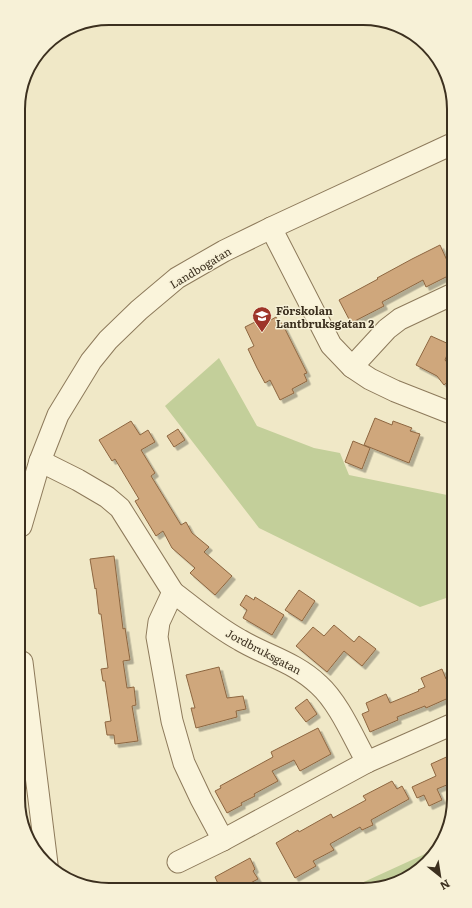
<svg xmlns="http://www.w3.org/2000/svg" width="472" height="908" font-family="Literata,serif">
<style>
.green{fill:#c3cf9a}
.building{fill:#cfa77c;stroke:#8d6640;filter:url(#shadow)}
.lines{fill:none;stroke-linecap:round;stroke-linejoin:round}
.minor-casing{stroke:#8d7a5b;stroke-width:23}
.minor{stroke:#faf4db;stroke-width:21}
.labels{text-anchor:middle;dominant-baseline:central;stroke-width:3;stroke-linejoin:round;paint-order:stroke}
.street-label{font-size:11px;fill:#3c301f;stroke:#f7f1d7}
.poi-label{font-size:11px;font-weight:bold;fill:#3c301f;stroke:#f7f1d7;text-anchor:start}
.rim{fill:none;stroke:#3c301f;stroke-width:2}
</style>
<defs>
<filter id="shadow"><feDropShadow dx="3.5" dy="3.5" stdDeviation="0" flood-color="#0004"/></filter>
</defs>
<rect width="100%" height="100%" fill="#f0e8c7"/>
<!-- green -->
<g class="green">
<polygon points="219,358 257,426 314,448 340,453 349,475 452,496 452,596 420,607 259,528 165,406"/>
<polygon points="438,848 435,854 392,885 355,886"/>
</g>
<!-- building -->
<g class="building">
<polygon points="440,245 450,267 450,275 426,287 423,280 382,302 384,306 351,323 339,300 378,279 377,278 412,259"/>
<polygon points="276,317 279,324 282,323 307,373 304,374 307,381 292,389 294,393 280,400 270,380 265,383 257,368 248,349 254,346 245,327 259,320 262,325"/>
<polygon points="431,336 451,345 445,360 451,367 451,379 444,385 437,376 416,365"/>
<polygon points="375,418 392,425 393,421 412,428 410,431 420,434 409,463 364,445"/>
<polygon points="131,421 140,435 148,430 155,442 141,450 155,473 151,476 181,525 186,522 192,533 209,547 204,552 232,576 215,595 190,573 195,568 172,548 163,531 156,536 135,501 139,499 115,459 112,461 99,440"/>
<polygon points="178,429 185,440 174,447 167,436"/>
<polygon points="353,441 370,448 362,469 345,462"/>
<polygon points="114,556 123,629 125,628 130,660 123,661 127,688 134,687 136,705 132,706 138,741 115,744 114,735 107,735 105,722 111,721 105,681 103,681 101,669 108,668 101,614 99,614 96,588 95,589 90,559"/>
<polygon points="299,590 315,601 302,621 285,610"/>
<polygon points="246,595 254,600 255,597 284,615 272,635 243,618 247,610 240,605"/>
<polygon points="334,625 354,642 359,636 376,649 362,666 344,651 327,672 296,646 313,627 324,636"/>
<polygon points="219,667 227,698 243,696 246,709 236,711 237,717 196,728 191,708 195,708 186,675"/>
<polygon points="442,669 446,679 453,676 453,696 426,708 425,706 397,717 398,720 370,732 362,714 369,711 366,703 386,694 390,703 419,691 418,690 425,687 421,678"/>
<polygon points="307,699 317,714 306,722 295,708"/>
<polygon points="318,728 331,754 300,771 294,760 272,771 278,781 254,794 255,796 241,803 242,805 227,813 215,791 221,788 220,786 273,757 271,752"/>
<polygon points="453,754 454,782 437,789 442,800 429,806 424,795 417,798 412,787 436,776 431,764"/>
<polygon points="392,781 397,789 402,786 409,799 371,820 373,825 362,830 360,827 330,844 334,850 313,861 316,866 295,878 276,843 298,830 299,832 331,814 333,818 366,800 363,796"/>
<polygon points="250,858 255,869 253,871 258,879 243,887 220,888 215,877"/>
</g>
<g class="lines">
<!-- minor casing -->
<g class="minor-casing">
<g id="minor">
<polyline points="271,228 331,345 352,367 370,379 395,391 451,413"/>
<polyline points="352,367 387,329 400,319 451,295"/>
<polyline points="40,461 78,480 107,497 120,508 173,592 159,622 157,637 172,721 184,763 201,799 223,840 367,762 453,724"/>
<polyline points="21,526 40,461 58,415 91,361 108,340 139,310 177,278 224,251 271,228 450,145"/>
<path d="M173 592C195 609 216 627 240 640 267 656 295 662 319 685 339 703 354 739 367 762"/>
<polyline points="22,662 47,864"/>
<polyline points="178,862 223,840"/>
</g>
</g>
<!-- minor -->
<use href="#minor" class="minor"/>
</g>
<!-- icons -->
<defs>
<g id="school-pin" transform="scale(1)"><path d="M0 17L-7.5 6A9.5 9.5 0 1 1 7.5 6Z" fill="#9e3429" stroke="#f7f1d7"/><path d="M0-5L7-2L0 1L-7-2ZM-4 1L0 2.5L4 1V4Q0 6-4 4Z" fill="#fff"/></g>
</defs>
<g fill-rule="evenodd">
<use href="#school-pin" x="262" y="316"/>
</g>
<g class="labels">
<!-- street labels -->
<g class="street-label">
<text transform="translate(200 267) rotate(-31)">Landbogatan</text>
<text transform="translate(264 651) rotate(28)">Jordbruksgatan</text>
</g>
<!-- poi labels -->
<g class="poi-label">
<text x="276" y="310">Förskolan<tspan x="276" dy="13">Lantbruksgatan 2</tspan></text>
</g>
</g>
<!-- crop -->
<path d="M0 0H472V908H0ZM109 25H363A84 84 0 0 1 447 109V799A84 84 0 0 1 363 883H109A84 84 0 0 1 25 799V109A84 84 0 0 1 109 25Z" fill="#f7f1d7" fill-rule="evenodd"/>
<path class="rim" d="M109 25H363A84 84 0 0 1 447 109V799A84 84 0 0 1 363 883H109A84 84 0 0 1 25 799V109A84 84 0 0 1 109 25Z"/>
<!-- north arrow -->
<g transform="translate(440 876) rotate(150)" stroke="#f7f1d7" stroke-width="3" paint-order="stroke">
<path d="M0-3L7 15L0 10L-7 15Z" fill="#3c301f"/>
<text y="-6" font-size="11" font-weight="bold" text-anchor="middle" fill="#3c301f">N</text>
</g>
</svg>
